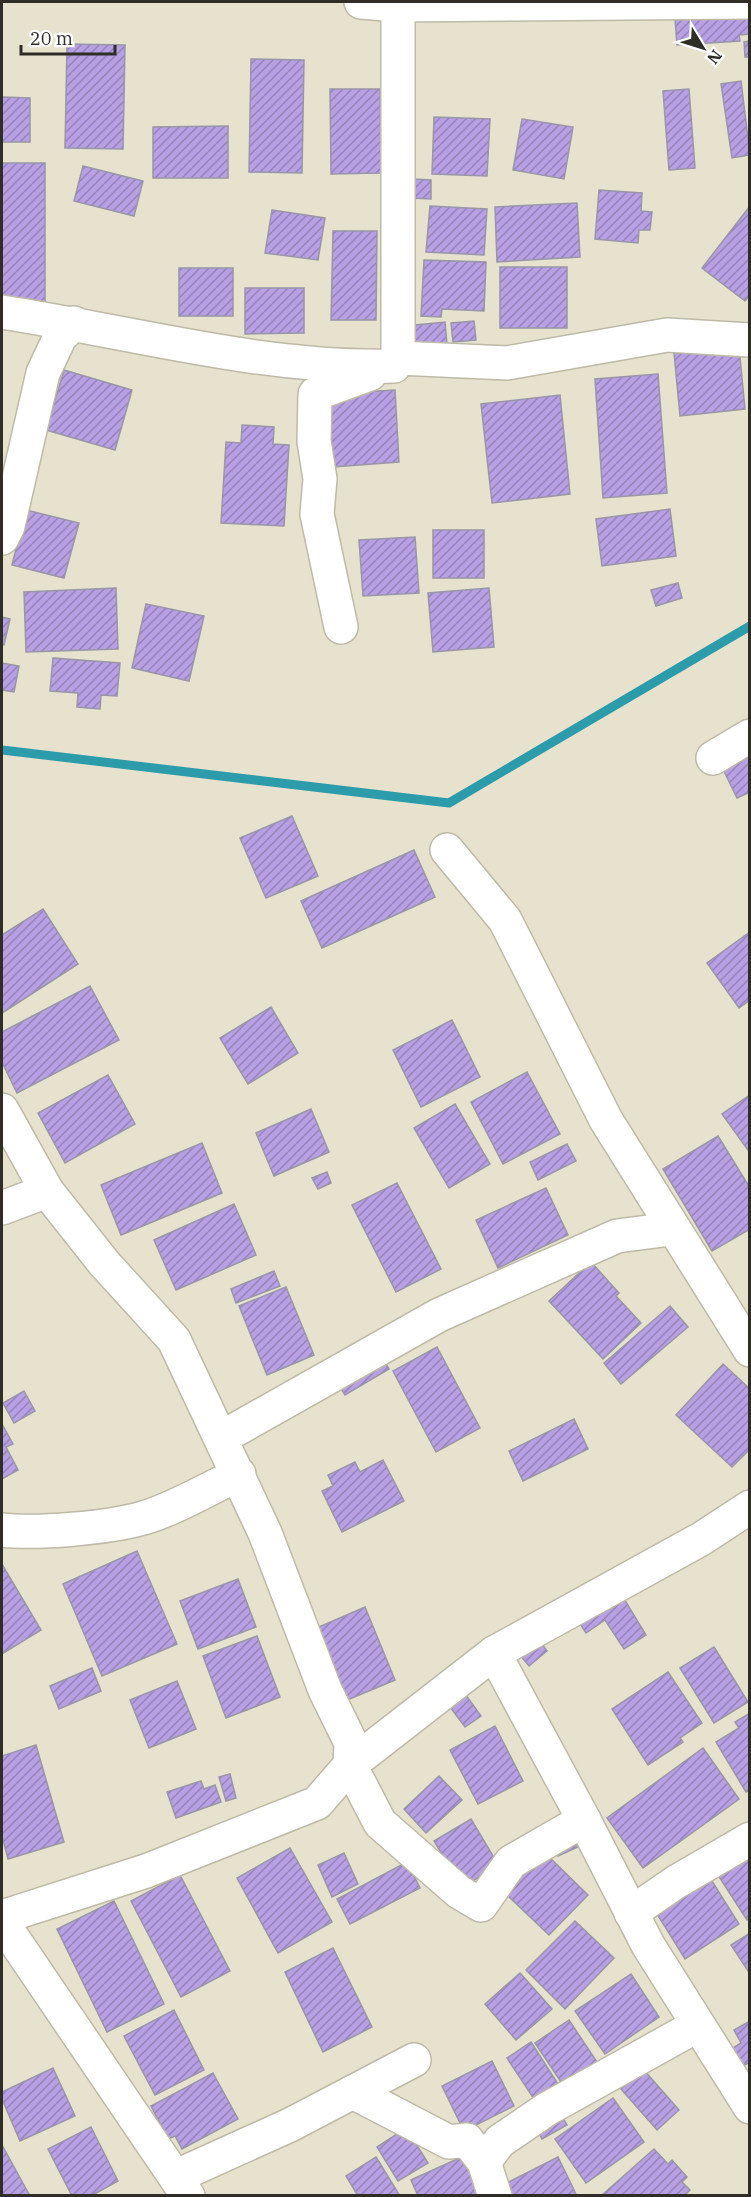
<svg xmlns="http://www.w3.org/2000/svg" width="751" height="2197" font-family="'IBM Plex Serif',serif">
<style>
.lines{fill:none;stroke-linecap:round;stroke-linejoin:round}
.stream{stroke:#2d9caa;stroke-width:9}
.building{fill:url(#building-hatch);stroke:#9a95a7;stroke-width:1.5}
.minor-casing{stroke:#bebaa7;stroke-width:36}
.minor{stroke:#fff;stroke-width:33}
</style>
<defs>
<pattern id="building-hatch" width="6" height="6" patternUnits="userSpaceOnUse" patternTransform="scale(1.5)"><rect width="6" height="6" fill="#b7a0e4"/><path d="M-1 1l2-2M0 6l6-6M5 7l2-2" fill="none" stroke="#9583b9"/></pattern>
</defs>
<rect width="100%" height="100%" fill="#e6e2ce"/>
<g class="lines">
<!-- stream -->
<polyline class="stream" points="2,750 449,803 750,626"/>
</g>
<!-- building -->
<g class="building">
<polygon points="750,14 750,34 739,35 740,41 677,45 675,19"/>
<polygon points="750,41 750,57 745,57 744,42"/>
<polygon points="67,44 125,45 123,149 65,148"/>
<polygon points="251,59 304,60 302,173 249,172"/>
<polygon points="741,81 750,155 732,158 721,84"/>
<polygon points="330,89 380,89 381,173 331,174"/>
<polygon points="689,89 695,168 669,170 663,91"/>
<polygon points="2,97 30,98 30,142 2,142"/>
<polygon points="434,117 490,119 487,176 432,174"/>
<polygon points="522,119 573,127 564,179 513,170"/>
<polygon points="228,126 228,178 153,178 153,127"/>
<rect x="2" y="163" width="43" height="139"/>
<polygon points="83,166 143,181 134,216 74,201"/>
<polygon points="412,179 431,180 431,199 411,198"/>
<polygon points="599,190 642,193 641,211 652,212 650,230 639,230 638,243 595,239"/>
<polygon points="577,203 580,257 497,262 495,207"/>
<polygon points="430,206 487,209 484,255 426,252"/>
<polygon points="750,206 750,295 745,301 702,268"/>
<polygon points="272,210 325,218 318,260 265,253"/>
<polygon points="333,231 377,231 376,320 331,320"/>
<polygon points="424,260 486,262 484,311 442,309 441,317 421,316"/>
<rect x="500" y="267" width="67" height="61"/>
<rect x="179" y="268" width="54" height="48"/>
<polygon points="245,288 304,288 304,333 245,334"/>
<polygon points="474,321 476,340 453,342 451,323"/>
<polygon points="445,322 447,344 407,347 405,326"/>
<polygon points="739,347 745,409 680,416 674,353"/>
<polygon points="64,370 132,390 115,450 46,430"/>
<polygon points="658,374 667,493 603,498 595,379"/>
<polygon points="395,390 399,462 333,467 329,394"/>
<polygon points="560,395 570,494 492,503 481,404"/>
<polygon points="242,425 274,427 273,444 289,445 284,526 221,523 226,442 241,443"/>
<polygon points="670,509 676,556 602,566 596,519"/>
<polygon points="26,510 79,523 64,578 12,565"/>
<rect x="433" y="530" width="51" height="48"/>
<polygon points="415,537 419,593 363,596 359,540"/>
<polygon points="678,583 682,598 656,606 651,590"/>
<polygon points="116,588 118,649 26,652 24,592"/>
<polygon points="489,588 494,647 433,652 428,593"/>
<polygon points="146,604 204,616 189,681 132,668"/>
<polygon points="2,617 10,619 4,645 2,644"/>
<polygon points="53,658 120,663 117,696 101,695 100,709 77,707 78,693 50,691"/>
<polygon points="2,663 19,666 14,692 2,690"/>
<polygon points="750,753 750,792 737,798 722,767"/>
<polygon points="292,816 318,876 266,898 240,838"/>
<polygon points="414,850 435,897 322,948 301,901"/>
<polygon points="43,909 78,964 2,1013 2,935"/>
<polygon points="750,932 750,1000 739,1008 707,963"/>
<polygon points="90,986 119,1040 17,1093 2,1062 2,1032"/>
<polygon points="271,1007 298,1053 248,1084 220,1038"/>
<polygon points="452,1020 480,1077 421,1107 393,1050"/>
<polygon points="527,1072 560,1134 503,1164 471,1102"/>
<polygon points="108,1075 135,1124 65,1163 38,1113"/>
<polygon points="750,1095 750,1153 722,1114"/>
<polygon points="455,1104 490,1164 449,1188 414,1128"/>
<polygon points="311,1109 329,1152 274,1176 256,1133"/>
<polygon points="718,1136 750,1188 750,1229 712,1251 663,1169"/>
<polygon points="202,1143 222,1193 121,1235 101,1185"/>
<polygon points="567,1144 576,1161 538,1180 530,1162"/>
<polygon points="327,1172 331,1183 318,1189 312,1178"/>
<polygon points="397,1183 441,1269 396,1292 352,1205"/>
<polygon points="546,1188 568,1235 498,1268 476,1220"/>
<polygon points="234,1204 256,1255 176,1290 154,1240"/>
<polygon points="591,1262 619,1293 616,1296 641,1323 603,1359 549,1301"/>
<polygon points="274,1271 280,1286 236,1303 231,1289"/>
<polygon points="286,1287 314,1355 267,1375 239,1306"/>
<polygon points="670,1306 688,1327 621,1384 604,1363"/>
<polygon points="437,1347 480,1428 436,1452 393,1371"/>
<polygon points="379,1353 389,1369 345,1395 335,1379"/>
<polygon points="723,1364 750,1389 750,1449 732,1467 676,1415"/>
<polygon points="24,1391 35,1411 14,1423 3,1403"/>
<polygon points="574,1419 588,1449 523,1481 509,1451"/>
<polygon points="2,1424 13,1444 6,1447 18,1470 2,1479"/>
<polygon points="383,1460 404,1501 342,1532 322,1491 333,1486 328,1475 355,1462 360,1472"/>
<polygon points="137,1551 177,1644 102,1676 63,1584"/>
<polygon points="3,1566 41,1630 2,1654 2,1567"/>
<polygon points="238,1579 256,1627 198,1649 180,1601"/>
<polygon points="618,1589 646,1635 624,1649 605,1620 586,1633 575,1616"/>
<polygon points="365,1607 395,1680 340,1703 310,1631"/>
<polygon points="257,1636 280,1697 226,1718 203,1656"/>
<polygon points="538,1639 547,1651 529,1666 520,1655"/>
<polygon points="714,1647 748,1702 714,1723 680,1668"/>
<polygon points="92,1668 101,1691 59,1709 50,1686"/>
<polygon points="668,1672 702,1723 680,1738 683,1742 648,1765 612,1709"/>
<polygon points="177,1681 196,1729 149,1748 130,1700"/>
<polygon points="463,1691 481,1716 465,1727 447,1703"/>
<polygon points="750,1713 750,1790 746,1792 716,1742 739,1728 735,1722"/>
<polygon points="495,1726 523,1781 478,1804 450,1750"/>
<polygon points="36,1745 64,1842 8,1859 2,1836 2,1756"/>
<polygon points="703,1748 739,1799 643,1868 607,1818"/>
<polygon points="230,1774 236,1798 226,1801 219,1777"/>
<polygon points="439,1776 462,1800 426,1833 404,1809"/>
<polygon points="201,1781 204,1789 215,1785 221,1802 176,1818 167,1792"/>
<polygon points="471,1819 499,1866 462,1887 434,1841"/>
<polygon points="572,1836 578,1847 558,1856 552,1845"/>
<polygon points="290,1848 332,1922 278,1953 237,1878"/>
<polygon points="750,1850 750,1918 747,1920 716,1872"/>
<polygon points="344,1853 358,1884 332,1897 318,1865"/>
<polygon points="545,1853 588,1895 549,1935 505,1893"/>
<polygon points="407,1862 420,1888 350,1924 337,1899"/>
<polygon points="180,1875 230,1971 181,1997 131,1901"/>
<polygon points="710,1878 739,1924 685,1959 657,1914"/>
<polygon points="114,1901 164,2004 107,2032 57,1929"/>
<polygon points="575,1921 614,1958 565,2009 526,1970"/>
<polygon points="750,1933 750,1974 731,1945"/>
<polygon points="333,1948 372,2027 323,2052 285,1972"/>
<polygon points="520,1973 552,2009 516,2040 485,2004"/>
<polygon points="631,1974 659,2017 605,2054 575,2011"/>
<polygon points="174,2010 204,2070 155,2095 124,2036"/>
<polygon points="569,2020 597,2062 563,2085 535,2043"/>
<polygon points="750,2021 750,2062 743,2066 733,2048 741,2043 734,2030"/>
<polygon points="531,2042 558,2084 534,2099 507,2058"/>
<polygon points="492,2061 514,2106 464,2131 442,2086"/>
<polygon points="53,2068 75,2116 20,2141 2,2099 2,2092"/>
<polygon points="643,2069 679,2110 657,2130 621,2089"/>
<polygon points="213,2073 238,2119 182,2149 175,2136 168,2139 151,2106"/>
<polygon points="613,2098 644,2142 586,2183 555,2139"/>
<polygon points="559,2111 567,2125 542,2139 535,2125"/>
<polygon points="91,2127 118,2181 91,2196 72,2196 48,2149"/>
<polygon points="406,2128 428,2163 398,2181 377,2147"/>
<polygon points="2,2145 30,2196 2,2196"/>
<polygon points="654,2149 668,2164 672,2160 687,2177 682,2182 690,2190 684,2196 601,2196"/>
<polygon points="466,2155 483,2196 418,2196 411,2180"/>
<polygon points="376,2157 400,2196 358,2196 346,2176"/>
<polygon points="558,2157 577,2196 498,2196 495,2189"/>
</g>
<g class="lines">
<!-- minor casing -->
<g class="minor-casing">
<g id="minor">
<polyline points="361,2 398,5 750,2"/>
<polyline points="398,5 398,358"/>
<path d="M2 312C132 332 261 369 394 366L398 358 507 363 667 335 750 340"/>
<polyline points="2,538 8,526 43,373 60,337 74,323"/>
<polyline points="341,627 317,514 320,479 314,441 315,394 370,374"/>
<polyline points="713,758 750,736"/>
<polyline points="447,850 505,920 606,1120 750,1350"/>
<polyline points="2,1110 47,1191 104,1263 174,1340 265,1533 325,1690 351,1743 350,1765 380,1823 459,1892 481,1905 511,1862 584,1820"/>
<polyline points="2,1208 47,1191"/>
<polyline points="221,1438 439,1315 617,1236 671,1229"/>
<path d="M2 1530C37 1534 108 1528 143 1518 170 1511 212 1487 239 1474"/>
<polyline points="494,1653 584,1820 648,1945 750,2107"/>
<polyline points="631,1913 676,1882 750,1839"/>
<polyline points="2,1917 146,1871 317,1803 350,1765 494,1653 701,1539 750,1507"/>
<polyline points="2,1922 188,2196"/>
<polyline points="353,2092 449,2142 467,2140 484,2162"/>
<polyline points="177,2176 290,2125 414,2060"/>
<polyline points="495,2196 484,2162 500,2141 547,2109 698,2025"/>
</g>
</g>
<!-- minor -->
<use href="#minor" class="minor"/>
</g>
<!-- border -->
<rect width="751" height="2197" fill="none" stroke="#2f2d26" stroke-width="6"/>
<!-- north arrow -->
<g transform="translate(703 48) rotate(128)" stroke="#ffffff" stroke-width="4.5" paint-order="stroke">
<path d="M0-4.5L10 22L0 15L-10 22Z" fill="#2f2d26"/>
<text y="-9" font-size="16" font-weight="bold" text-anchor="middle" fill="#2f2d26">N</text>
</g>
<!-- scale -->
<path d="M21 45v9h94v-9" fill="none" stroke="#2f2d26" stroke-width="3"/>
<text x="30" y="45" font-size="18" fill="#2f2d26" stroke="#ffffff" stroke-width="4.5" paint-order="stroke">20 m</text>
</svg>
